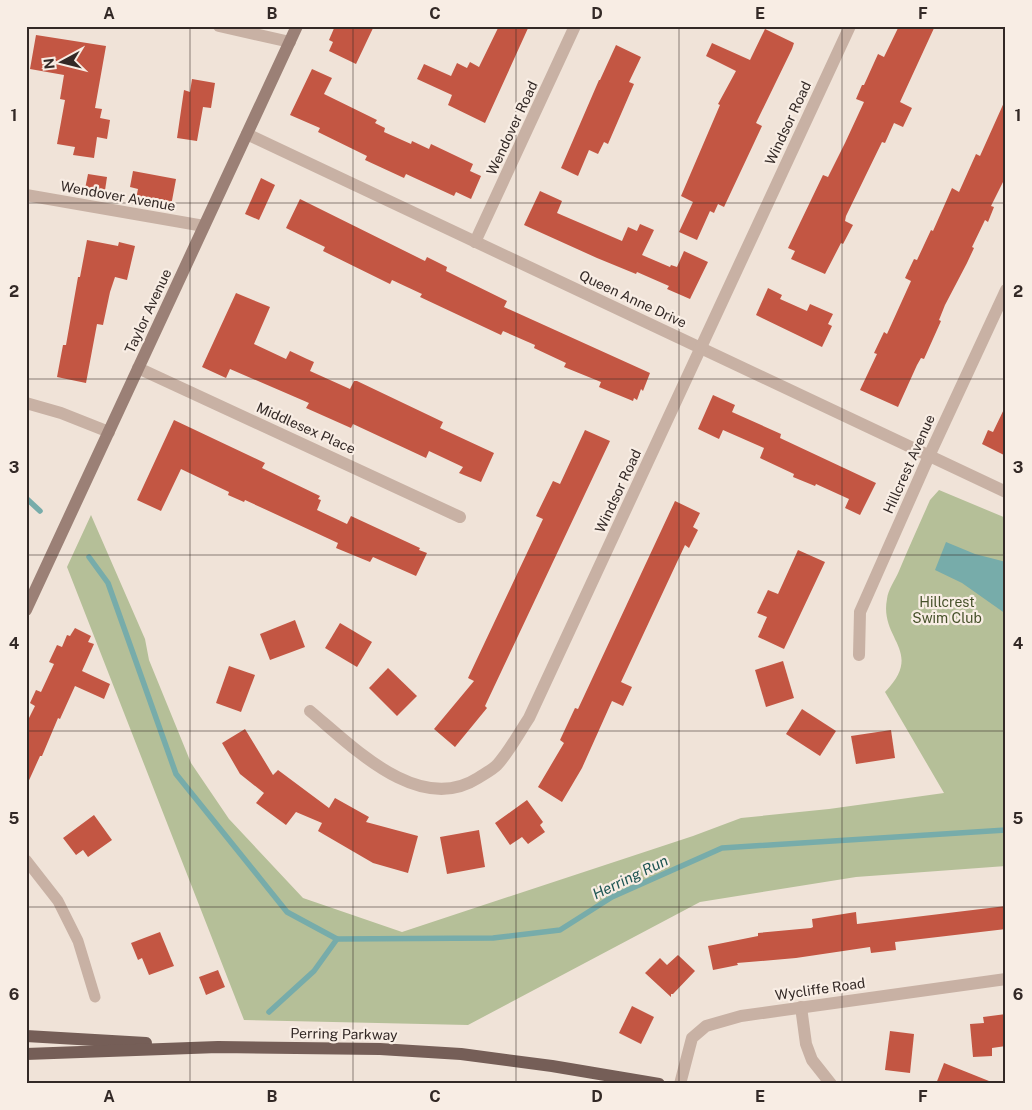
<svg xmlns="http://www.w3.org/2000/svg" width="1032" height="1110" font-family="'Public Sans',sans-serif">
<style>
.green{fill:#b5bf98}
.water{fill:#77acaa}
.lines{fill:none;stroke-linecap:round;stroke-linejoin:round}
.stream{stroke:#77acaa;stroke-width:5.5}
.building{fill:#c35643}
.service{stroke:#c8b1a4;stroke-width:11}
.minor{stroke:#c8b1a4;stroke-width:12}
.secondary{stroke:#9b8076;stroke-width:12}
.primary{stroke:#755e57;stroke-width:12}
.grid{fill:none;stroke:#332926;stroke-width:1;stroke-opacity:0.55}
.labels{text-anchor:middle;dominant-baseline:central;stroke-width:4.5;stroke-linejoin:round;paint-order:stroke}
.street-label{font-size:14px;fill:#332926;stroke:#f8ede4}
.park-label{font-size:14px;fill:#46512a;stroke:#f8ede4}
.water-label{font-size:15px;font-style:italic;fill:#1c5452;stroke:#f8ede4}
.neatline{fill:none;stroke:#332926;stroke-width:2}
.grid-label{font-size:16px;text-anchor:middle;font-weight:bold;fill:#332926}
</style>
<rect width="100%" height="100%" fill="#f0e3d8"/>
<!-- green -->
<path class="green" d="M939 490 1006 518V866L856 877 700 902 468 1025 244 1020 67 567 91 515 145 639 149 660 191 763 229 819 303 898 402 932 693 836 741 818 829 809 944 793 885 692C925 651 879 640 887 599 888 590 895 580 899 571 909 547 920 523 930 500Z"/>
<!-- water -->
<polygon class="water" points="946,542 975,554 1006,562 1006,614 962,583 935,570"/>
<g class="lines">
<!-- stream -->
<g class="stream">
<polyline points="26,498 40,511"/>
<polyline points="89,557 108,583 176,774 287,912 337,939 493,938 560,930 612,897 722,848 1006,830"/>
<polyline points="269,1012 314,971 337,939"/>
</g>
</g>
<!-- building -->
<g class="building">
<polygon points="335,26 374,26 356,64 329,51 333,42 329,40"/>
<polygon points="499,26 529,26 485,123 448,105 452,95 417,79 424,64 451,76 457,63 467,68 470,62 479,67"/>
<polygon points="899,26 935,26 900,102 912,108 903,127 894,123 885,143 882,142 846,216 845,221 853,225 843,244 841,243 825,274 791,259 795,251 788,248 823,175 828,177 845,143 864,102 856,99 862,85 864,85 878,54 884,57"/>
<polygon points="765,29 794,43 792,49 756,123 762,126 724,207 718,204 714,213 710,211 697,240 679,232 693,202 681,196 720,105 718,104 736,71 706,56 712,43 750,60"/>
<polygon points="36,35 106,46 95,108 102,109 100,118 110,120 107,139 97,137 94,158 73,155 75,147 57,144 65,100 60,99 64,75 30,69"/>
<polygon points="616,45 641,57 629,82 634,84 608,144 604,142 598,154 589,150 578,176 561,168 599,80 600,80"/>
<polygon points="312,69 332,78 324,94 377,120 375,123 385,128 384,132 411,144 412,141 429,149 431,144 473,164 470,171 481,176 471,199 456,192 454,196 406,174 404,178 365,160 367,156 318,132 320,128 290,115"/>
<polygon points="192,79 215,83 211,108 203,107 197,141 177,138 184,90 190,92"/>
<polygon points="1006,98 1006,176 991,206 994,207 988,222 985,220 972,247 974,248 967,263 945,305 939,320 941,321 924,359 921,358 917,365 898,407 860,390 877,354 874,353 884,332 887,334 911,281 905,278 914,259 917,260 931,230 933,231 952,188 959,192 976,154 980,156"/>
<polygon points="133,171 176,179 171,206 136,199 138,189 130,187"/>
<polygon points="88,174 107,177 104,197 84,194"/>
<polygon points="261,178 275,185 259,220 245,214"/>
<polygon points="540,191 562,201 557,213 622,241 628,227 637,231 640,224 654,230 642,255 670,267 671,265 677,267 684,251 708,262 690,299 667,289 669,286 637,272 636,274 597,258 524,225"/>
<polygon points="300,199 425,261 427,257 447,267 446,271 507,301 504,307 650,373 643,391 641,389 637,400 634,398 633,401 599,387 601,382 564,367 566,363 534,348 535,345 503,331 501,335 420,297 422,294 392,280 390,284 323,251 325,247 286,228"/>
<polygon points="87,240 118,246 119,242 135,246 127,280 115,277 110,292 103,325 97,324 86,383 57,377 63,345 66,345 78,277 80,277"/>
<polygon points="768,288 782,295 780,299 807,311 810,304 833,314 828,324 832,326 822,347 756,315"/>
<polygon points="236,293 270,307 254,344 286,359 290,351 307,359 314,362 310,371 350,389 354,381 357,381 443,422 440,428 494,453 481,482 459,473 463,467 429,451 426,458 353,424 351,428 306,408 309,403 230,369 226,378 202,367"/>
<polygon points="713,395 735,405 732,412 781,434 780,438 876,483 860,515 845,508 849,499 816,484 815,486 793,477 794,474 760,458 764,448 723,430 719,439 698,429"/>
<polygon points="1006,405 1006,456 982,444 988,430 993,432"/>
<polygon points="174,420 265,463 262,468 320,496 318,499 321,500 317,510 347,524 351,516 420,548 419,550 427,553 417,574 416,576 373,557 370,562 336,548 338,543 245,500 244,502 228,495 229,492 181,469 161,511 137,500"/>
<polygon points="585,430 610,441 485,706 487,708 455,747 434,729 474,681 468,678 543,519 536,516 553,481 560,484"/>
<polygon points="675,501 700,513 693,527 698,530 689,548 685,545 621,682 632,687 623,706 612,701 582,768 562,802 538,787 564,743 560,740 575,708 578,709"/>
<polygon points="798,550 825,562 784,649 758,637 767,617 757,613 768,590 778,594"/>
<polygon points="295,620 305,647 270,660 260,634"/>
<polygon points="340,623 372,642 357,667 325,648"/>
<polygon points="75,628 91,636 88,642 94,644 82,671 110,684 104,699 75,686 60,719 58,718 42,756 40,756 26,787 26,724 35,706 30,703 36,690 41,692 54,664 49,662 57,645 62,647 67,635 70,636"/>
<polygon points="783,661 794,698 766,707 755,670"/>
<polygon points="229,666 255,675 241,712 216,703"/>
<polygon points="388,668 417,696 397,716 369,688"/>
<polygon points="802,709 836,731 820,756 786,734"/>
<polygon points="245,729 273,775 278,770 329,808 335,798 369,817 366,822 418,836 408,873 373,863 318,831 322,823 296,812 286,825 256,803 264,793 240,774 222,743"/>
<polygon points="891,730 895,758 856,764 851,736"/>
<polygon points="527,800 543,822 540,825 545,832 528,844 522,837 510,845 495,823"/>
<polygon points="94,815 112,840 88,857 83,850 76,855 63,838"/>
<polygon points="479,830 485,867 447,874 440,837"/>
<polygon points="1006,906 1006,929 895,942 896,950 871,953 870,947 796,958 737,963 738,965 713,970 708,946 758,936 758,933 811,928 813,927 812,919 856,912 857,924"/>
<polygon points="160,932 174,966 149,975 142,958 138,960 131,943"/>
<polygon points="678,955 695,971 673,994 671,994 671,997 645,973 660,958 667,965"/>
<polygon points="218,970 225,987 206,995 199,977"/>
<polygon points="632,1006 654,1017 641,1044 619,1033"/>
<polygon points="1006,1014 1006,1046 992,1048 992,1056 973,1057 970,1024 984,1023 983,1017"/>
<polygon points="890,1031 914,1034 910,1073 885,1070"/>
<polygon points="944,1063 994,1083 994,1084 936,1084"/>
</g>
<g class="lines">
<!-- service -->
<polyline class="service" points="26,860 58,901 78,941 95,997"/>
<!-- minor -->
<g class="minor">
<polyline points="219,26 290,42"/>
<polyline points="247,134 1006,492"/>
<polyline points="26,195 204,226"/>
<polyline points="475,242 575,26"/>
<polyline points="138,368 460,517"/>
<polyline points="26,403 61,413 109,432"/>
<polyline points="859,655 860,612 929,456 1006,290"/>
<path d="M310 711C352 746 419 816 478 778 484 774 492 770 497 765 509 752 519 733 529 718L850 26"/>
<polyline points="801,1007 806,1044 812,1060 831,1084"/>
<polyline points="680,1084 692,1038 706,1026 741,1016 1006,979"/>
</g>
<!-- secondary -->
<polyline class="secondary" points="26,610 297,26"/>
<!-- primary -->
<g class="primary">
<polyline points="26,1036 146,1043"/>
<polyline points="26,1054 218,1047 380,1049 461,1054 552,1066 659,1084"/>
</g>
</g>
<!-- grid -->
<path class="grid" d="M190 26V1084M353 26V1084M516 26V1084M679 26V1084M842 26V1084M26 203H1006M26 379H1006M26 555H1006M26 731H1006M26 907H1006"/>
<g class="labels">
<!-- street labels -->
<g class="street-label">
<text transform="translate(788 123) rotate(-65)">Windsor Road</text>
<text transform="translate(512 128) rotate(-65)">Wendover Road</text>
<text transform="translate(118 196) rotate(10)">Wendover Avenue</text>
<text transform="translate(633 299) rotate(25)">Queen Anne Drive</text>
<text transform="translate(148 311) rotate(-65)">Taylor Avenue</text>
<text transform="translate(306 428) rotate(24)">Middlesex Place</text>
<text transform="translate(909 464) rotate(-66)">Hillcrest Avenue</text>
<text transform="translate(618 491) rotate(-65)">Windsor Road</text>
<text transform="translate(820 989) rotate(-8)">Wycliffe Road</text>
<text transform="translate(344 1034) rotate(1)">Perring Parkway</text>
</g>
<!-- park labels -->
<g class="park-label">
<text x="947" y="602">Hillcrest<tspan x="947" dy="16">Swim Club</tspan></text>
</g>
<!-- water labels -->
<g class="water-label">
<text transform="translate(630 877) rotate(-26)">Herring Run</text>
</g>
</g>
<!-- border -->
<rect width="1032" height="1110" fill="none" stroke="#f8ede4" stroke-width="55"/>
<!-- north arrow -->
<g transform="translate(62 62) rotate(263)" stroke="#f8ede4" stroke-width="4" paint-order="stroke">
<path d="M0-4L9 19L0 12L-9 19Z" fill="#332926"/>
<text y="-8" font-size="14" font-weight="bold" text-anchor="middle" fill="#332926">N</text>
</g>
<rect x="28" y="28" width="976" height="1054" class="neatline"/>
<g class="grid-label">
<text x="109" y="19">A</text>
<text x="272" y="19">B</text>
<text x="435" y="19">C</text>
<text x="597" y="19">D</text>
<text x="760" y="19">E</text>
<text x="923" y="19">F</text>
<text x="14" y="121">1</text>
<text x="1018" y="121">1</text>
<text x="14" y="297">2</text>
<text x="1018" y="297">2</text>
<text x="14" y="473">3</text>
<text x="1018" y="473">3</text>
<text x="14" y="649">4</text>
<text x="1018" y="649">4</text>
<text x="14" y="824">5</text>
<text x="1018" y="824">5</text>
<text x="14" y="1000">6</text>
<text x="1018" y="1000">6</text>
<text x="109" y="1102">A</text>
<text x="272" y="1102">B</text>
<text x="435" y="1102">C</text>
<text x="597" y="1102">D</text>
<text x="760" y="1102">E</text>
<text x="923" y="1102">F</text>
</g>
</svg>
